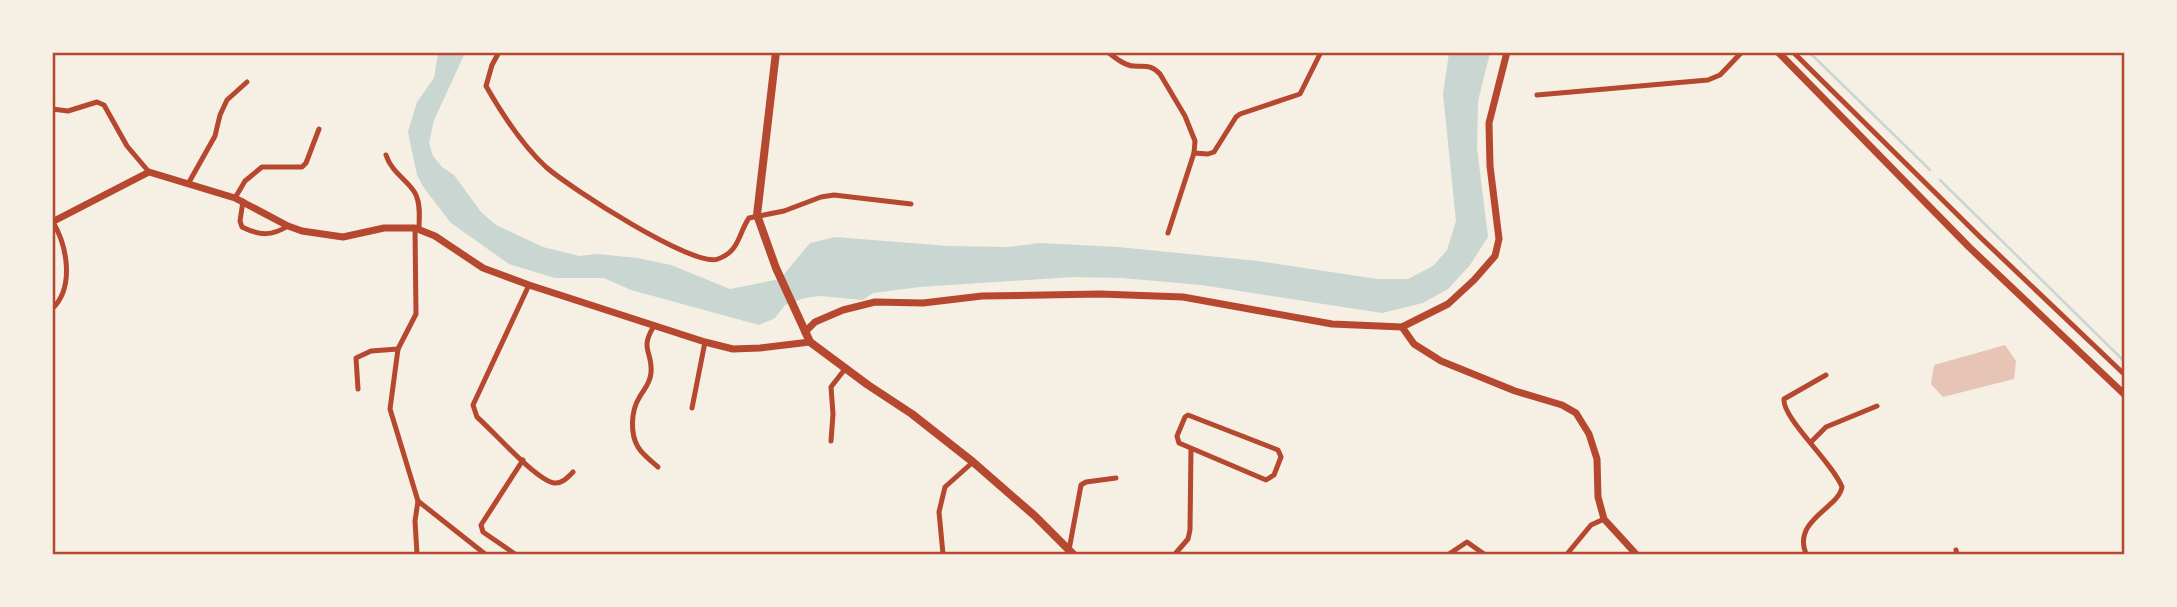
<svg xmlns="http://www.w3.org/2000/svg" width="2177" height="607" font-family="Inter,sans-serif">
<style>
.water{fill:#c9d6d2}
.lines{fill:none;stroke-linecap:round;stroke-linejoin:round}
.stream{stroke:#c9d6d2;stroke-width:2.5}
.building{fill:#e6c5b7}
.minor{stroke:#b5482f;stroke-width:5}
.tertiary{stroke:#b5482f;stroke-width:7}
.secondary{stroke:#b5482f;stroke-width:8}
.neatline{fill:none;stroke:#b5482f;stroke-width:2.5}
</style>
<rect width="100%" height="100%" fill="#f6efe4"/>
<!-- water -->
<polygon class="water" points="438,53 465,53 434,120 429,143 433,156 442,167 454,175 481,212 496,225 543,247 579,256 597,254 637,258 671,265 730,289 780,279 810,243 835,237 948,246 1009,247 1040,243 1118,247 1258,261 1377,279 1408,279 1433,266 1447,250 1456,221 1443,94 1449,53 1490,53 1478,101 1477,148 1488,237 1470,265 1448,289 1423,303 1382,313 1201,285 1122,278 1072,277 920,287 873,293 863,300 820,296 805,298 785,305 775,318 759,325 631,290 604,278 555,278 509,264 451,223 424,188 417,175 408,132 417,102 434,78"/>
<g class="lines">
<!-- stream -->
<g class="stream">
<polyline points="1809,52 1930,170"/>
<polyline points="1940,180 2124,361"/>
</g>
</g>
<!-- building -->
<polygon class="building" points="2005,345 2016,361 2014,379 1943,397 1931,384 1934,365"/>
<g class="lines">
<!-- minor -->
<g class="minor">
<path d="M499 52 492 65 486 86C502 114 522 145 546 167 569 187 693 268 718 259 740 251 738 234 749 218L784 211 821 197 834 195 911 204"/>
<path d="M1108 52C1115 58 1125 66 1134 66 1145 67 1151 64 1160 74L1185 116 1195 141 1194 153 1168 233"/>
<polyline points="1793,52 1979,236 2124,374"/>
<polyline points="1537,95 1708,80 1720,75 1742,52"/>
<polyline points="52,109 68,111 97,102 104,105 127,146 149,172"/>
<polyline points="1194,153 1208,154 1214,152 1236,117 1240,114 1300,94 1321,52"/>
<path d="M386 155C392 174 410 181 416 195 421 206 419 218 419 229"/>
<polyline points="188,184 215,136 220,115 227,100 247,82"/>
<polyline points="235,198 245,181 262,167 302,167 306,163 319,129"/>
<path d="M243 201 240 221 242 227C260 236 272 236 288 226"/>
<polyline points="415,228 416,314 398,349 390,409 418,501 415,521 417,554"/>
<path d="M529 285 473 405 477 417C493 431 536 480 554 483 562 484 568 477 573 472"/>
<path d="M52 309C75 287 67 246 53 222"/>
<path d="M654 326C639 350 653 351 651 373 650 384 644 389 639 398 631 411 630 434 638 447 642 454 651 461 658 467"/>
<polyline points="358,389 356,358 371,351 398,349"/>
<polyline points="692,408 705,342"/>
<polygon points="1188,415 1278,450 1281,457 1274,475 1266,480 1179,443 1177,436 1185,417"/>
<polyline points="831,441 833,414 831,387 845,369"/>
<polyline points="1811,442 1826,427 1877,406"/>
<polyline points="418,501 485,554"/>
<polyline points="1069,550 1081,485 1086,482 1116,478"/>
<polyline points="1956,550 1957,554"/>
<polyline points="515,554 483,532 481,525 523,460"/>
<polyline points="943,554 939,512 945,487 973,462"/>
<polyline points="1175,554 1188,539 1190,530 1191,449"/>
<polyline points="1449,554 1467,542 1484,554"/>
<polyline points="1567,554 1591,525 1604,519"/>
<path d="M1806 554C1792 520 1839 508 1842 487 1833 463 1782 418 1784 399L1826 375"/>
</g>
<!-- tertiary -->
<g class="tertiary">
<polyline points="1778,52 1969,247 2124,394"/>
<polyline points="52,222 149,172 235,198 288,226 302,231 343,237 384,228 415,228 435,236 483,268 529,285 705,342 733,349 760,348 810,342"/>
<polyline points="1402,327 1414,344 1441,361 1515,391 1562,405 1576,413 1589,434 1597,459 1598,497 1604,519 1636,554"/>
<polyline points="805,332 815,322 843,310 875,302 923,303 982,296 1100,294 1183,297 1332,324 1402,327 1448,304 1474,280 1495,256 1499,239 1490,166 1489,123 1507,52"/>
</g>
<!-- secondary -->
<polyline class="secondary" points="776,52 757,215 776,268 810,342 868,385 912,414 973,462 1035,516 1073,554"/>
</g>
<!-- border -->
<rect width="2177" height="607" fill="none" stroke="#f6efe4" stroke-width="108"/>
<rect x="54" y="54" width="2069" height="499" class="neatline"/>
</svg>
